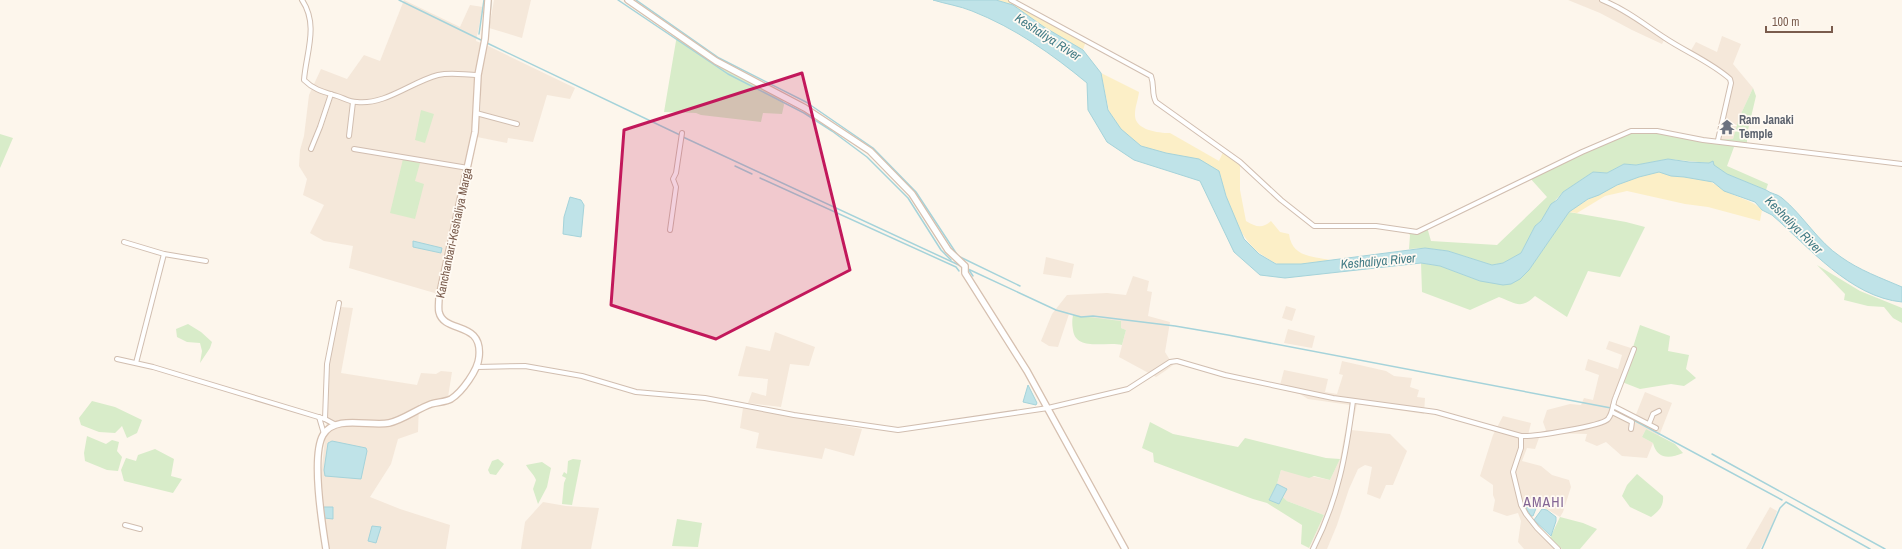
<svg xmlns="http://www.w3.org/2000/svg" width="1902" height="549" font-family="'Archivo Narrow',sans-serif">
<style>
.residential{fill:#f5e8da}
.green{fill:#d8ecc9}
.sand{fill:#fcefc7}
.water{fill:#bfe3e8;stroke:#a5d3da}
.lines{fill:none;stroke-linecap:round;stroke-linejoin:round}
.stream{stroke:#a5d3da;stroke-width:1.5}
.street-casing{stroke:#d1beb0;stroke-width:6}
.secondary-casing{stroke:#d6c0b0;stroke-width:8}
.street{stroke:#fff;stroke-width:4}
.secondary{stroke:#fff;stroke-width:5.5}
.marked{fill:#c2185b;fill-opacity:0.2;stroke:#c2185b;stroke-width:3;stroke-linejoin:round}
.labels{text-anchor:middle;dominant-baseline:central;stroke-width:3.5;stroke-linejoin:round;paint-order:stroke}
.worship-label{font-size:12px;font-weight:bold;fill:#5b616d;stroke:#fffaf3;text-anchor:start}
.street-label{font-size:12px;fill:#7a5c4d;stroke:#fffaf3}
.water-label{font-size:13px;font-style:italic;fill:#437c86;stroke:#fffaf3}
.quarter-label{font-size:14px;letter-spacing:1px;fill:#846695;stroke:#fffaf3}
</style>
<rect width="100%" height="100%" fill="#fdf6ec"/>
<!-- residential -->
<g class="residential">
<polygon points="404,0 460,27 470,5 483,7 476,41 481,43 477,70 473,132 438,294 349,268 353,246 324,241 310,233 324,205 303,195 307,179 299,166 300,150 304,136 309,95 321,69 347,79 364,55 380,61"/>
<polygon points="494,0 531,0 522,38 489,28"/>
<polygon points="1568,0 1602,0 1610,3 1665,38 1662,44 1632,30 1600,13"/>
<polygon points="1722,36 1741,44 1733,64 1753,88 1739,118 1733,139 1718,140 1730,79 1690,52 1696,42 1717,52"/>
<polygon points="486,45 575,88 570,99 547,95 533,142 508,138 507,143 477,137 481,106 481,71"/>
<polygon points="1046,257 1074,264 1071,278 1043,274"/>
<polygon points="1133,276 1149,281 1147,291 1152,292 1148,316 1170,322 1165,352 1173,365 1165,371 1156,377 1119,357 1126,330 1121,328 1121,321 1087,318 1069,314 1058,347 1049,346 1041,341 1052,314 1067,295 1107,293 1126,295"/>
<polygon points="1286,306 1296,309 1292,321 1282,318"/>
<polygon points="341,307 353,308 341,373 417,385 421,373 436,374 441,371 452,372 448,397 419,404 418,432 398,439 391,464 370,497 400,509 450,525 446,549 329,549 322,501 321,476 328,411 329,362"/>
<polygon points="1288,329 1315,336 1312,348 1284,343"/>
<polygon points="775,332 815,347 809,366 790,364 781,407 748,403 752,392 766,396 768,379 738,376 746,346 770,351"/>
<polygon points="1609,341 1634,349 1614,406 1635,417 1645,392 1672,403 1659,436 1646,429 1642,437 1653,443 1647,458 1622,456 1606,442 1597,446 1585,441 1587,434 1547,433 1543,422 1547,410 1570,404 1581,405 1584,398 1593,400 1599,375 1585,370 1588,359 1618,369 1622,355 1606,349"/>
<polygon points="1342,361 1386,371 1394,376 1412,378 1410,387 1419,390 1417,397 1425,398 1424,414 1357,404 1351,430 1390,434 1407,451 1393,485 1386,485 1380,499 1367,494 1372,467 1365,465 1358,469 1349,489 1337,525 1327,549 1309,549 1324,515 1287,501 1283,497 1286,489 1277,484 1281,470 1330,480 1340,459 1350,405 1308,399 1300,394 1279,389 1284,370 1328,379 1325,392 1337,394 1343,375 1339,374"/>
<polygon points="743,408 862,429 854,456 825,448 822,459 756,448 759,433 740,428"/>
<polygon points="1503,416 1531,423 1528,435 1539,438 1535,449 1527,448 1522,461 1541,466 1552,475 1569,480 1571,487 1563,512 1560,517 1526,497 1522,502 1526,512 1562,549 1524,549 1518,542 1521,521 1518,513 1507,516 1493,511 1495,500 1493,495 1493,485 1480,476 1493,435"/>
<polygon points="543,502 566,506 599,508 591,549 521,549 525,522"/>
<polygon points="1770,507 1777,511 1771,529 1760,549 1746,549"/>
</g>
<!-- green -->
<g class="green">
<polygon points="677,35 716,61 782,96 784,105 782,114 763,113 761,122 701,115 696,113 664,112"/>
<polygon points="1753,88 1756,96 1747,134 1747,148 1734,147 1727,166 1768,184 1766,190 1727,174 1709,163 1668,159 1636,165 1624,164 1607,173 1593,172 1563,192 1551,205 1541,221 1535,226 1521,253 1503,263 1492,265 1448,251 1425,248 1409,249 1410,235 1406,230 1417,232 1427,227 1431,241 1497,245 1547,197 1529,177 1631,131 1657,131 1703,140 1733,139 1739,118"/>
<polygon points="421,110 434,114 425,143 415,140"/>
<polygon points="0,134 13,138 0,168"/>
<polygon points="403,159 420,163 415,181 424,184 415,219 390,213"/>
<path d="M1569 212 1626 222 1645 227 1620 277 1588 271 1567 317 1535 296C1521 310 1515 303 1499 297L1470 310 1422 292 1421 263 1440 266 1480 281 1529 270Z"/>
<polygon points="1817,265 1860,291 1902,308 1902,323 1893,318 1884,307 1868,306 1844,300 1845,294"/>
<path d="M1073 315 1121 321V328L1126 330 1122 345C1106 341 1076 352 1073 330 1072 325 1072 320 1073 315Z"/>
<polygon points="188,324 201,332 212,342 210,348 200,363 202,351 200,343 187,342 177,337 176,329"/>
<polygon points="1640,325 1670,336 1668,351 1689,355 1686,369 1696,378 1684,386 1671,384 1640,389 1622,382"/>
<polygon points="92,401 115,407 142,420 137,433 127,438 122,426 115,433 99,432 81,425 79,418"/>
<polygon points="1150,422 1173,434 1238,447 1245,438 1326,458 1340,459 1330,480 1314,476 1309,478 1281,470 1277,484 1269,499 1279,504 1283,497 1287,501 1324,515 1309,548 1301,544 1302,525 1267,503 1253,499 1154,462 1153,453 1142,448"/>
<path d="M1646 429 1675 444 1683 453C1669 459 1657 459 1653 443L1642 437Z"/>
<polygon points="87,436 106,444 112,440 119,442 117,451 122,457 118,471 107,470 85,461 84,453"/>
<polygon points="155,449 174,459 171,476 182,479 173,493 124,481 121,470 126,458 136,461 138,455"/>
<polygon points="498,459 504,464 496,475 490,474 488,470 492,461"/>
<polygon points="573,459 581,460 572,505 562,504 564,483 566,478 562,476 564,472 567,474 568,461"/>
<path d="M542 462 551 468 547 487 538 504 533 489 536 480C534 474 529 471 526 465Z"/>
<path d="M1637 474 1663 496C1664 506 1659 511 1651 517L1630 507 1622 496 1627 485Z"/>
<polygon points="1560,517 1583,523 1597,529 1580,549 1562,549 1550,538"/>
<polygon points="677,519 702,523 698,547 672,546"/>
</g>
<!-- sand -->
<g class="sand">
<polygon points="996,0 1011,0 1086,41 1083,50 1044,27 1013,5"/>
<path d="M1101 73 1139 92C1138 100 1135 107 1135 114 1134 130 1158 133 1170 133L1219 161 1224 150 1240 162V190L1246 221C1256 227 1262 229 1271 221L1280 232 1289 234C1292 257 1311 256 1330 260 1313 263 1295 267 1278 264 1274 263 1270 260 1267 258 1237 241 1228 202 1219 171L1141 146 1121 129 1109 111Z"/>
<path d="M1659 172C1674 177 1689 176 1705 180 1713 182 1717 186 1724 190 1737 198 1751 199 1762 210L1760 221 1708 207 1685 204 1627 191 1605 196 1577 213 1569 212C1592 195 1630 177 1659 172Z"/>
</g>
<!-- water -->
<g class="water">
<path d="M933 0H996L1013 5 1044 27 1083 50 1101 73 1108 110 1121 129 1141 146 1166 153 1199 159 1219 171 1226 196 1244 239 1259 254 1276 264H1301L1425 248 1448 251 1492 265 1503 263 1521 253 1535 226 1541 221 1551 204 1557 200 1563 192 1593 172 1607 173 1624 164 1636 165 1668 159 1689 162 1709 163 1713 161 1714 165 1727 174 1766 190C1771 194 1778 194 1782 198 1803 215 1818 242 1841 257 1859 270 1881 278 1902 287V302C1850 297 1809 247 1772 215L1762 210 1755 202 1724 191 1713 182 1684 177 1671 176 1659 172 1639 177 1617 185 1599 195 1588 199 1569 212 1529 270 1520 279 1511 284 1503 285 1480 281 1440 266 1421 263 1285 278 1260 275 1234 252 1200 181 1134 160 1107 142 1088 110 1087 83C1052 54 1015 28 972 11 960 6 946 4 933 0Z"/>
<polygon points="570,197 581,200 584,205 581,237 563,234 564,217"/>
<polygon points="413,241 442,248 441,253 413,247"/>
<polygon points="1028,385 1037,403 1036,405 1023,402"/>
<polygon points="332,441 366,448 367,451 361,479 325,476 324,470 328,443"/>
<polygon points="1277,484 1287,489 1279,504 1269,500"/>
<polygon points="1527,499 1537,506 1533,516 1531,516 1523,503"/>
<polygon points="322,507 333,507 333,519 324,518"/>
<polygon points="1542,509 1547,510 1556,517 1556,521 1551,536 1534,520"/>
<polygon points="372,526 381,527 376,543 368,541"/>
</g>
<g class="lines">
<!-- stream -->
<g class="stream">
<polyline points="399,0 481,40"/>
<polyline points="618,0 728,74 804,113 832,131 867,157 908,198 941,250 951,260"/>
<polyline points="636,0 719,58 806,102 873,148 916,192 958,256 1020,286"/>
<polyline points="490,14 491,0"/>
<polyline points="479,34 484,0"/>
<polyline points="487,43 680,135"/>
<polyline points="683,137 961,266"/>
<polyline points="735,166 752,174"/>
<polyline points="760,178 956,267 959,271"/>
<polyline points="968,269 1056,310 1081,317 1093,316 1175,326 1228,335 1611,408"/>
<polyline points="969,270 973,276"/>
<polyline points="1615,410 1782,500"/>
<polyline points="1712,454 1885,549"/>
<polyline points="1762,549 1780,508 1786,502 1870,549"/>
</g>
<!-- street casing -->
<g class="street-casing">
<g id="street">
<path d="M302 0C319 25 306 53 304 80 314 90 324 92 337 96 344 98 349 102 357 102 386 105 411 82 438 75 452 72 464 75 478 75"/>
<path d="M1011 0 1151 76C1155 87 1151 93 1156 102L1240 162 1281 200 1314 226H1376L1417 232 1582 152 1631 131H1657L1703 140 1902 164"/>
<path d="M1602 0C1625 9 1645 25 1665 38 1686 52 1711 62 1730 79L1731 83 1718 140"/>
<polyline points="476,113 517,124"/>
<polyline points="349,136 353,102"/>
<polyline points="311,149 320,127 331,94"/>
<polyline points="354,149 468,168"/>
<polyline points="670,230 676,187 673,179 676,173 682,133"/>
<polyline points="124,242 164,254 206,261"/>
<polyline points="117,359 153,367 325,419 336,425"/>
<polyline points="136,363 164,254"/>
<path d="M477 367 525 366 582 376 636 392 705 398 794 415 898 430 1048 408 1128 389 1170 362 1177 361 1225 375 1333 398 1436 412 1521 436C1533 437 1602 426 1608 419 1614 411 1612 404 1616 396 1622 380 1628 365 1634 349"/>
<polyline points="1613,406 1656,428"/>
<polyline points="1612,412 1632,422 1631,429"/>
<polyline points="319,417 324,434"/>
<polyline points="325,419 327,364 339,303"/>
<polyline points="1649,424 1653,414 1659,411"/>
<polyline points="1521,436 1521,448 1513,472 1521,505 1526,514 1537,528 1558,549"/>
<polyline points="125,525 140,529"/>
<path d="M1313 549C1338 500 1346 455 1353 401"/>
</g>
</g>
<!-- secondary casing -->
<g class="secondary-casing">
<g id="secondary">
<polyline points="628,0 716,61 805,108 870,151 912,194 948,250 965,266 965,273 1027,371 1125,549"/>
<path d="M326 549C322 524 311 456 323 435 335 414 370 427 389 423 403 420 417 409 431 404 437 402 446 402 451 399 462 392 478 370 479 357 483 320 444 334 439 312 438 308 439 302 439 297L475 132 478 75 485 39 488 0"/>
</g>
</g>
<!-- street -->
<use href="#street" class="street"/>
<!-- secondary -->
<use href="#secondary" class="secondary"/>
</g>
<!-- marked area -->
<path class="marked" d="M802 73 850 270 716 339 611 305 624 130Z"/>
<!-- icons -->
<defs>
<g id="temple-bare" transform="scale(1.2)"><path d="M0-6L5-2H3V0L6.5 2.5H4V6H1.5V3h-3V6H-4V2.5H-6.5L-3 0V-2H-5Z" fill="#6b7280" stroke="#fffaf3" stroke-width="2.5" paint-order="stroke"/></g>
</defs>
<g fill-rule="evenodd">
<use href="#temple-bare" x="1727" y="127"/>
</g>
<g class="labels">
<!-- worship labels -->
<g class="worship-label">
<text x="1739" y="120">Ram Janaki<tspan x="1739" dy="14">Temple</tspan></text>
</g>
<!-- street labels -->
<g class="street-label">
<text transform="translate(454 233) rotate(-78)">Kanchanbari-Keshaliya Marga</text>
</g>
<!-- water labels -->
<g class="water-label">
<text transform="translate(1048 37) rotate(33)">Keshaliya River</text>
<text transform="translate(1794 225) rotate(45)">Keshaliya River</text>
<text transform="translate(1378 261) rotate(-5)">Keshaliya River</text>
</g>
<!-- quarter labels -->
<g class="quarter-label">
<text x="1544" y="502">AMAHI</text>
</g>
</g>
<!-- scale -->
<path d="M1766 26v6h66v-6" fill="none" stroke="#7a5c4d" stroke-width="2"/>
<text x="1772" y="26" font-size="12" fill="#7a5c4d" stroke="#fffaf3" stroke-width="3" paint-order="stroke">100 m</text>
</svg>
